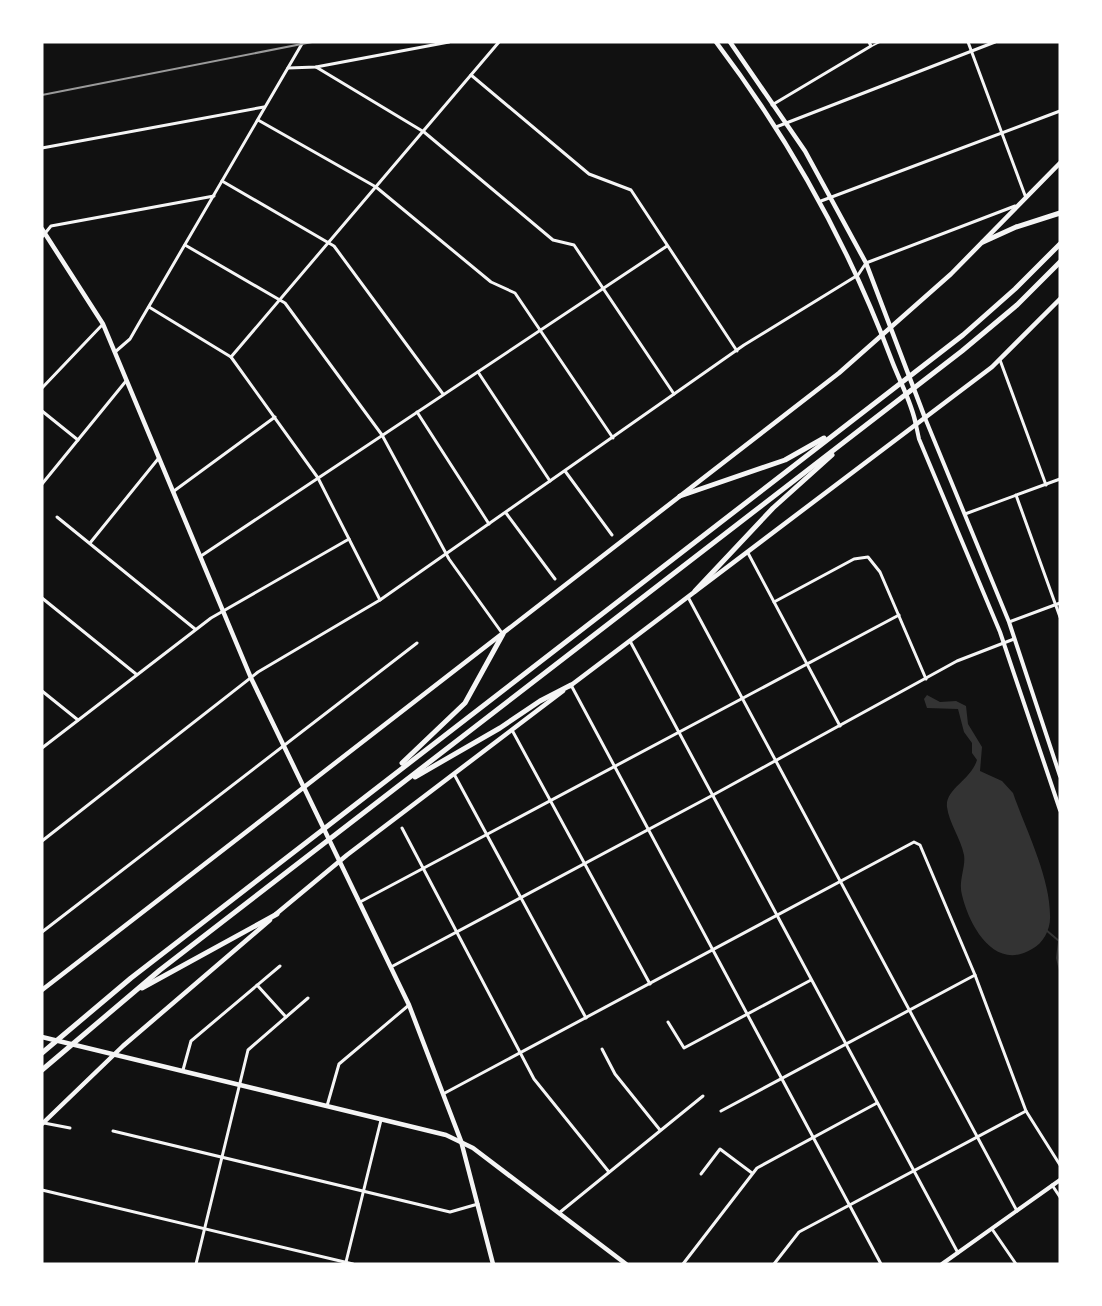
<svg xmlns="http://www.w3.org/2000/svg" width="1102" height="1306" font-family="'PT Sans',sans-serif">
<style>
.water{fill:#333}
.lines{fill:none;stroke-linecap:round;stroke-linejoin:round}
.stream{stroke:#333;stroke-width:2}
.service{stroke:#f5f5f5;stroke-width:1.5}
.minor{stroke:#f5f5f5;stroke-width:3}
.tertiary{stroke:#f5f5f5;stroke-width:4}
.secondary{stroke:#f5f5f5;stroke-width:4.5}
.primary{stroke:#f5f5f5;stroke-width:4.5}
.motorway{stroke:#f5f5f5;stroke-width:5}
.rail{stroke:#9a9a9a;stroke-width:2}
</style>
<rect width="100%" height="100%" fill="#111"/>
<!-- water -->
<path class="water" d="M927 695 940 702 956 701 966 706 968 724 982 747 980 771 1002 781 1013 793C1026 830 1050 877 1050 915 1051 928 1044 943 1032 949 994 972 969 925 962 895 958 881 966 867 964 855 961 839 949 823 947 807 945 789 971 780 977 760L972 753V743L964 732 958 709 927 708 924 699Z"/>
<g class="lines">
<!-- stream -->
<polyline class="stream" points="1046,930 1059,941 1057,958 1060,970"/>
<!-- service -->
<polyline class="service" points="872,46 880,42"/>
<!-- minor -->
<g class="minor">
<polyline points="968,42 1026,198"/>
<polyline points="316,67 424,132 553,240 574,245 674,394"/>
<polyline points="288,68 316,67 449,42"/>
<polyline points="471,75 589,174 631,190 737,351"/>
<polyline points="772,105 871,46 869,42"/>
<polyline points="258,120 376,187 491,282 515,293 613,438"/>
<polyline points="776,127 995,42"/>
<polyline points="42,148 264,107"/>
<polyline points="222,181 334,246 443,394"/>
<polyline points="821,201 1060,111"/>
<polyline points="42,237 51,226 214,196"/>
<polyline points="185,245 285,303 382,435 449,559 502,633"/>
<polyline points="149,307 231,357 318,478 380,600"/>
<polyline points="115,352 130,339 138,325 303,42"/>
<polyline points="231,357 499,42"/>
<polyline points="1000,360 1046,485"/>
<polyline points="478,372 550,481"/>
<polyline points="42,388 103,324"/>
<polyline points="42,411 78,440"/>
<polyline points="417,412 489,524"/>
<polyline points="565,471 612,535"/>
<polyline points="42,484 126,381"/>
<polyline points="174,491 275,417"/>
<polyline points="1016,495 1060,617"/>
<polyline points="506,513 555,579"/>
<polyline points="965,514 1060,479"/>
<polyline points="57,517 195,629"/>
<polyline points="90,543 158,459"/>
<polyline points="748,553 840,726"/>
<polyline points="201,556 667,246"/>
<polyline points="688,597 1017,1211"/>
<polyline points="42,598 136,674"/>
<polyline points="774,602 854,559 868,557 880,572 926,679"/>
<polyline points="1009,622 1060,603"/>
<polyline points="630,641 958,1253"/>
<polyline points="571,685 881,1264"/>
<polyline points="42,691 78,720"/>
<polyline points="512,730 650,984"/>
<polyline points="42,748 211,618 349,539"/>
<polyline points="454,774 586,1018"/>
<polyline points="402,828 534,1079 609,1172"/>
<polyline points="42,841 258,672 380,600 744,345 858,275 866,263 1015,206"/>
<polyline points="360,902 899,615"/>
<polyline points="42,932 417,643"/>
<polyline points="391,967 713,795 957,661 1014,639"/>
<polyline points="257,985 286,1017"/>
<polyline points="668,1022 684,1048 811,980"/>
<polyline points="602,1049 615,1074 660,1130"/>
<polyline points="183,1070 191,1041 280,966"/>
<polyline points="443,1094 914,842 920,845 975,975 1026,1111 1060,1165"/>
<polyline points="327,1106 339,1064 409,1005"/>
<polyline points="721,1111 975,975"/>
<polyline points="44,1123 70,1128"/>
<polyline points="113,1131 450,1212 478,1204"/>
<polyline points="701,1174 720,1149 752,1173"/>
<polyline points="1052,1185 1060,1197"/>
<polyline points="42,1190 353,1264"/>
<polyline points="559,1213 703,1096"/>
<polyline points="992,1229 1016,1264"/>
<polyline points="346,1262 381,1120"/>
<polyline points="196,1264 248,1050 308,998"/>
<polyline points="683,1264 757,1168 877,1103"/>
<polyline points="774,1264 799,1232 1026,1111"/>
</g>
<!-- tertiary -->
<g class="tertiary">
<polyline points="925,418 1009,622 1060,776"/>
<polyline points="916,425 919,439 1000,632 1060,810"/>
<polyline points="942,1264 1060,1180"/>
</g>
<!-- secondary -->
<g class="secondary">
<polyline points="42,229 103,324 251,678 409,1005 461,1141 493,1264"/>
<polyline points="42,1037 446,1135 473,1148 626,1264"/>
</g>
<!-- primary -->
<g class="primary">
<path d="M716 42C790 140 849 246 892 361 900 382 912 403 916 425"/>
<polyline points="730,42 805,151 866,263 925,418"/>
<polyline points="570,686 992,367 1060,299"/>
<polyline points="276,914 347,855 563,691"/>
<polyline points="42,990 839,373 951,274 1060,163"/>
<polyline points="42,1124 123,1046 270,920"/>
</g>
<!-- motorway -->
<g class="motorway">
<polyline points="983,242 1016,227 1060,213"/>
<polyline points="680,496 785,460 824,438"/>
<polyline points="695,591 773,508 832,455"/>
<polyline points="402,763 465,703 503,634"/>
<polyline points="415,777 500,728 540,701 571,685"/>
<polyline points="142,988 277,914"/>
<polyline points="42,1053 131,978 963,335 1015,289 1060,244"/>
<polyline points="42,1070 160,970 962,351 1017,305 1060,262"/>
</g>
<!-- rail -->
<polyline class="rail" points="42,95 312,42"/>
</g>
<!-- border -->
<rect width="1102" height="1306" fill="none" stroke="#ffffff" stroke-width="87"/>
</svg>
